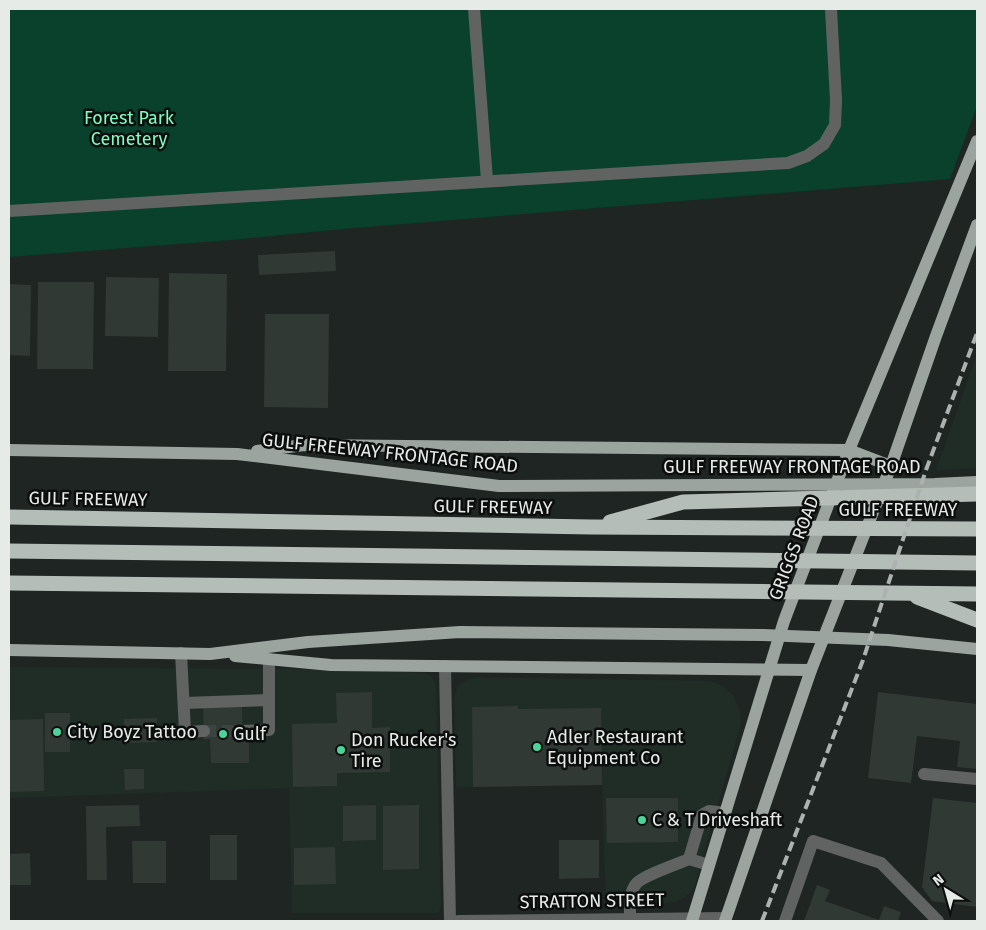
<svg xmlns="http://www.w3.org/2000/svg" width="986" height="930" font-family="'Fira Sans',sans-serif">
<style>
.built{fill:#1f2d26}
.green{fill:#0a412c}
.building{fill:#313934}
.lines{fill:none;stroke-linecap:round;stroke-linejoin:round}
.minor-tunnel{stroke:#3c4340;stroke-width:12;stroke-dasharray:12 6;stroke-linecap:butt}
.minor{stroke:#606361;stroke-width:12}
.major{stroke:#9ca49f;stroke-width:12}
.highway{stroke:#b4bdb8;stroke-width:15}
.rail{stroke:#acb2af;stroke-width:4;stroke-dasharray:10 5;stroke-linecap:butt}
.poi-dot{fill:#4cd39a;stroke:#0b0e0c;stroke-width:2}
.labels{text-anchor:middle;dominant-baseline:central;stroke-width:5;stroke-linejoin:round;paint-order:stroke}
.park-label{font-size:18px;fill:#7cfec3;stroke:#0b0e0c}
.street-label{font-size:18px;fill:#e6ebe8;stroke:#0b0e0c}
.poi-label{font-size:18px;fill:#e6ebe8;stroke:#0b0e0c;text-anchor:start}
</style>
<rect width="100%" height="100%" fill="#1e2522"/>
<!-- built -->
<g class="built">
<polygon points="977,354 977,468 936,470"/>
<polygon points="9,667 294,669 425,673 431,676 436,684 441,908 439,912 434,913 292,913 289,788 9,798"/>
<polygon points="478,677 710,681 723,686 733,695 740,711 741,724 695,885 691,892 684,898 675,902 606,911 602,785 456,787 454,697 458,686 466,680"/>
</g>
<!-- green -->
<polygon class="green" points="9,9 977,9 977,106 950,179 342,229 230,240 9,257"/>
<!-- building -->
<g class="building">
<polygon points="335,251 336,271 259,275 258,255"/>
<polygon points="169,273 227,274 226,371 168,371"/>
<polygon points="106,277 159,278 158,337 105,336"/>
<polygon points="38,282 94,282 93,369 37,369"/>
<polygon points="9,284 31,285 30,356 9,355"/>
<polygon points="265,314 329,314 328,408 264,407"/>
<polygon points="372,692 372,728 390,727 390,772 337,773 337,786 293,787 292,724 337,723 336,693"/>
<polygon points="878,692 977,704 977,769 957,767 960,741 917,736 911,783 868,778"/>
<polygon points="242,706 243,736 249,736 249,763 211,763 210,739 204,740 203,707"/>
<polygon points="518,706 518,709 601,708 602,785 473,787 472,707"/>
<rect x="45" y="713" width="25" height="39"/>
<polygon points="157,718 157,742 124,743 124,719"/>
<polygon points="43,719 44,791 9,792 9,720"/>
<polygon points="124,769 144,769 144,789 125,790"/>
<polygon points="606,798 678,798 678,842 607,843"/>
<polygon points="933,798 977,803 977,907 932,901 922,887"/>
<polygon points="139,805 140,826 106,827 107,880 87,880 86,806"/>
<polygon points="376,805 376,840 343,841 343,806"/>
<polygon points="419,805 419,869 383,870 383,806"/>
<rect x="210" y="835" width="27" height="45"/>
<polygon points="559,840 599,840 599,878 559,879"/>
<polygon points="132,841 166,841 166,883 133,883"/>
<polygon points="335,847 336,884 294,885 294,848"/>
<polygon points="30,853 31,885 9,885 9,854"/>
<polygon points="817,885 830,890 825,901 879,920 884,906 901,912 898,921 804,921"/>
</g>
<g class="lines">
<!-- minor-tunnel -->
<polyline class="minor-tunnel" points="204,731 242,731"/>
<!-- minor -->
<g class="minor">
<polyline points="474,9 487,180"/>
<polyline points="9,211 788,163 807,156 824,144 835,125 836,100 831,9"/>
<polyline points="181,653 185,732 204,731"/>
<polyline points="445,666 450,921"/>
<polyline points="184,703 269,700"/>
<polyline points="242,731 269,730 269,659"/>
<polyline points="924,774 977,779"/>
<polyline points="709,865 689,859 702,815 709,811 725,813"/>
<path d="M630 918C630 908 629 892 636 884 642 876 678 864 689 859"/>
<polyline points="458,921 726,918"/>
<polyline points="785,921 813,841 881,863 938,921"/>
</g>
<!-- major -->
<g class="major">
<polyline points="9,450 237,454 499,486 935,484 977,482"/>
<polyline points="257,451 304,445 849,450 891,466"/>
<polyline points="9,650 210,654 308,642 460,632 763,635 888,640 977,649"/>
<polyline points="235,656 331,665 811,670"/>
<polyline points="692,921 784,621 849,450 977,141"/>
<polyline points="725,921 811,670 891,466 936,336 977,225"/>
</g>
<!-- highway -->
<g class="highway">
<polyline points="9,517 591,527 977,529"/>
<polyline points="610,522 683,502 977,494"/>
<polyline points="9,551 977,563"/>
<polyline points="9,583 977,594"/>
<polyline points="917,597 977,620"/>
</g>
<!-- rail -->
<polyline class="rail" points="762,921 863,660 926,470 977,333"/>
</g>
<!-- markers -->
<g class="poi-dot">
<circle cx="57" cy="732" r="5"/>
<circle cx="223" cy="734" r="5"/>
<circle cx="537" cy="747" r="5"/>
<circle cx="341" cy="750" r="5"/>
<circle cx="642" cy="820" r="5"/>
</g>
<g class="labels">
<!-- park labels -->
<g class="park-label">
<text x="129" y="118">Forest Park<tspan x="129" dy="21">Cemetery</tspan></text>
</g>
<!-- street labels -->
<g class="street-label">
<text transform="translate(390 453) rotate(6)">GULF FREEWAY FRONTAGE ROAD</text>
<text x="792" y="467">GULF FREEWAY FRONTAGE ROAD</text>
<text transform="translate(88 499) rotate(1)">GULF FREEWAY</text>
<text transform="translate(493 507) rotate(1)">GULF FREEWAY</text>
<text x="898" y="510">GULF FREEWAY</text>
<text transform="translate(794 548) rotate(-69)">GRIGGS ROAD</text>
<text transform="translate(592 901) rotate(-1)">STRATTON STREET</text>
</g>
<!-- poi labels -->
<g class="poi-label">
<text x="67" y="732">City Boyz Tattoo</text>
<text x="233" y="734">Gulf</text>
<text x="547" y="737">Adler Restaurant<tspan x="547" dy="21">Equipment Co</tspan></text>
<text x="351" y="740">Don Rucker's<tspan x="351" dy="21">Tire</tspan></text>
<text x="652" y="820">C &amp; T Driveshaft</text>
</g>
</g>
<!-- border -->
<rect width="986" height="930" fill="none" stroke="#e6ebe8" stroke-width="20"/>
<!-- north arrow -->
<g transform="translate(946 890) rotate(323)" stroke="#0b0e0c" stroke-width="4" paint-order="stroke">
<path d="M0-4L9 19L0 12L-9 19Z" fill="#e6ebe8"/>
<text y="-8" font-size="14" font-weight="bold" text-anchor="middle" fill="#e6ebe8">N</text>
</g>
</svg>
